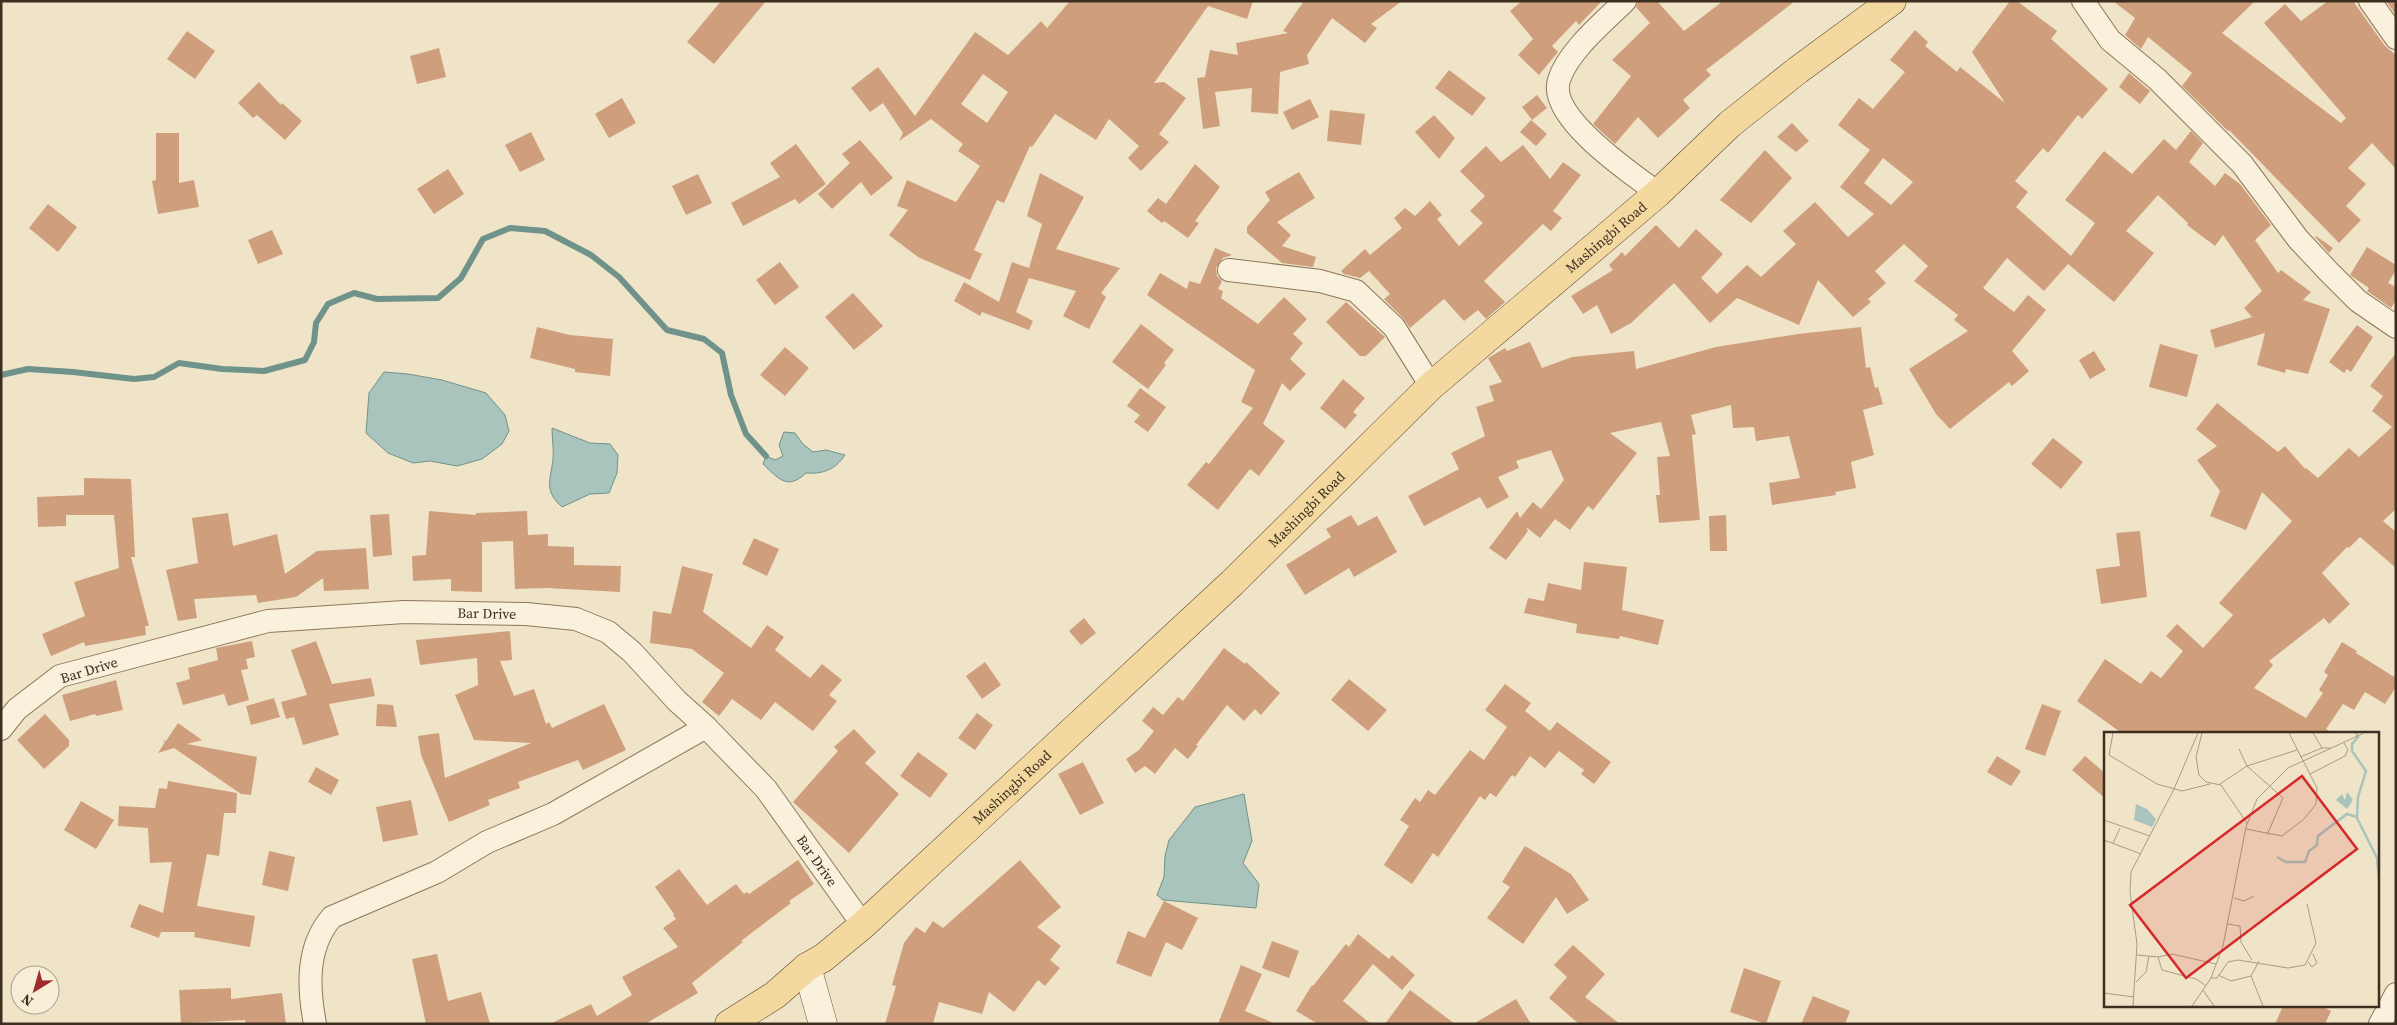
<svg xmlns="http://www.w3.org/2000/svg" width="2397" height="1025" font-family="'Source Serif 4',serif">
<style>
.water{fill:#a9c4bc;stroke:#6f938a}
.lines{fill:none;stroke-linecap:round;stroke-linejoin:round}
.stream{stroke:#6f938a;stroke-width:6}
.building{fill:#cf9f7d;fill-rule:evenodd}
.street-casing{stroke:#8d765c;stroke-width:24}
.secondary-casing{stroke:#6f573f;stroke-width:29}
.primary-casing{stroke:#5b4430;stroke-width:29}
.street{stroke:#faf1dc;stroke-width:22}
.secondary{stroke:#faf1dc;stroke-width:28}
.primary{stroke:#f3d9a0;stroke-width:28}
.labels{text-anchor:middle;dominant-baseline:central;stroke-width:4;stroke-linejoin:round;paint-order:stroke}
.street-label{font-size:14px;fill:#3d2e20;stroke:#f7eed8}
.inset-river{fill:none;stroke:#a9c4bc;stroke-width:2.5}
.inset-road{fill:none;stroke:#a89b85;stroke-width:1}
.view{fill:#d62828;fill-opacity:0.15;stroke:#d62828;stroke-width:2.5}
.inset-edge{fill:none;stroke:#3d2e20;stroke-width:2.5}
</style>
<rect width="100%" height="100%" fill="#f0e4c8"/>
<!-- water -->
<g class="water">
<polygon points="384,372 408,374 442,380 486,393 505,415 509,431 502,444 482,459 457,466 430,461 413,463 388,453 366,433 369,393"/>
<path d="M552 428 590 443 610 444 618 455 617 473 609 493 590 494 562 507C544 491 550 481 553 460 554 450 552 439 552 428Z"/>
<path d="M784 432 795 433 803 444 813 452 826 450 845 455C835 470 823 474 806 473 787 491 778 478 763 464L766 456 775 460 783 456 779 445Z"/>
<polygon points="1244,794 1252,841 1243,863 1259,884 1256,908 1163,900 1157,895 1164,877 1165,856 1169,840 1195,807"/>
</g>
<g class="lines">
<!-- stream -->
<polyline class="stream" points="1,375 28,369 73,372 134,379 154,377 179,363 222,369 264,371 305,360 314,342 316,323 328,304 354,293 377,299 438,298 461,278 483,239 510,228 545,231 591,255 619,277 667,330 704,339 722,353 731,395 746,434 766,456"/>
</g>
<!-- building -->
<g class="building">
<polygon points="721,1 766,1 714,64 687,42"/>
<path d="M1070 1H1253L1247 19 1208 6 1154 83 1164 82 1186 98 1159 134 1169 142 1141 171 1128 158 1139 146 1109 119 1096 140 1055 114 1032 147 1030 146 1004 203 997 200 974 250 982 254 970 280 918 257 889 235 908 210 897 206 907 180 956 202 980 166 958 151 963 144 931 119 899 141 903 133 883 103 870 112 851 88 878 67 915 116 975 32 1008 55 1041 21 1047 28ZM983 74 1008 92 987 123 961 104Z"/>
<polygon points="1304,1 1402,1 1371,24 1377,28 1365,43 1332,18 1307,55 1309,64 1280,72 1278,114 1251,112 1252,88 1215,92 1220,126 1203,129 1197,78 1205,77 1210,50 1238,55 1236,43 1288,33 1283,31"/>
<polygon points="1522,1 1602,1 1579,25 1576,21 1552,46 1558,52 1539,75 1518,55 1533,39 1510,11"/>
<polygon points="1638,1 1657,1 1684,31 1723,1 1795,1 1706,70 1711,75 1683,100 1690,108 1658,138 1638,117 1615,144 1593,124 1631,76 1612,60 1650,23 1636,7"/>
<path d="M2010 1H2017L2057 31 2051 39 2108 89 2082 119 2078 115 2048 153 2043 148 2015 181 2028 192 2016 207 2071 256 2095 223 2065 200 2104 151 2132 174 2164 139 2176 150 2191 131 2203 143 2189 162 2215 186 2225 173 2240 184 2271 225 2255 240 2278 273 2281 270 2311 292 2303 300 2330 309 2308 374 2286 369 2285 373 2257 365 2265 333 2215 348 2210 330 2252 317 2244 308 2262 291 2223 235 2215 246 2187 225 2188 223 2158 195 2126 231 2154 253 2114 302 2068 264 2044 291 2007 258 1983 288 2014 312 2028 295 2046 310 2012 351 2029 371 2012 386 2009 382 1950 429 1936 414 1909 369 1968 331 1954 320 1958 315 1914 281 1928 266 1904 244 1875 271 1886 283 1868 299 1871 302 1853 317 1818 280 1799 325 1737 298 1710 323 1674 283 1631 323 1611 334 1597 305 1583 314 1571 296 1613 270 1609 265 1622 252 1625 256 1656 225 1679 248 1696 229 1723 254 1701 278 1717 294 1747 265 1761 277 1796 244 1783 231 1815 202 1848 237 1874 214 1840 187 1870 150 1838 125 1859 98 1873 109 1905 72 1890 60 1915 30 1928 42 1925 46 1957 72 1960 67 2005 103 1972 52ZM1883 158 1913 182 1891 205 1864 183Z"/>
<polygon points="2113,1 2255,1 2222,33 2341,123 2346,118 2264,23 2285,4 2301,21 2328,1 2353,1 2385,46 2396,55 2396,169 2372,143 2348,168 2366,184 2346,206 2361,220 2339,243 2229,130 2228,131 2182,86 2192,73 2148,37 2141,49 2125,35 2135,18"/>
<polygon points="2386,1 2396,1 2396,15"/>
<polygon points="187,31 215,51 195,79 167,59"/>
<polygon points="439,48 446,77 417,84 410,56"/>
<polygon points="1449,70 1486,98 1472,116 1435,88"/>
<polygon points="2129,73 2150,91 2140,104 2119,87"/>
<polygon points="259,82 281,105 282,103 302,121 285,140 257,115 253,118 238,103"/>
<polygon points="1537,95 1547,108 1532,120 1522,107"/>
<polygon points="622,98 636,123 609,138 595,114"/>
<polygon points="1310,99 1319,117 1292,130 1283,112"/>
<polygon points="1330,110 1365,114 1361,145 1327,141"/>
<polygon points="1434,115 1455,138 1439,159 1415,132"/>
<polygon points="1531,120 1547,134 1536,146 1520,132"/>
<polygon points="1792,123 1809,141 1796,152 1777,137"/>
<polygon points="531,132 545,160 520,172 505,145"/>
<polygon points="156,133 179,133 179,183 194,180 199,207 158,214 152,181 156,180"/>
<polygon points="860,140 893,178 871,196 861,182 832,209 818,194 850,163 842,154"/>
<polygon points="796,144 826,184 799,204 795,199 743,226 731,203 780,177 770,163"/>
<polygon points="1523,145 1550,179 1563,162 1581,175 1553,211 1562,218 1551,231 1543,224 1484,281 1505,302 1486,319 1478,310 1464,321 1444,299 1410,328 1403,318 1384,299 1390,294 1369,271 1360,278 1344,274 1341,271 1365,249 1370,255 1402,228 1394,218 1405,208 1415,216 1430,201 1442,215 1437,219 1459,246 1483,223 1470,211 1485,196 1460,171 1486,146 1501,162"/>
<polygon points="1765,150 1792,178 1751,223 1720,200"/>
<polygon points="1195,164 1220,187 1195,221 1199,223 1188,238 1164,221 1162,223 1147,211 1158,198 1166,204"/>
<polygon points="448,169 464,194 434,214 417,189"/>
<polygon points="1299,172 1315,198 1277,222 1291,235 1282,246 1316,257 1313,267 1282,263 1247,233 1247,227 1270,200 1265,192"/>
<polygon points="1040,173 1084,197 1056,249 1120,268 1101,293 1106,297 1089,329 1063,316 1076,291 1029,278 1016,312 1033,321 1029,330 982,312 980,316 954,301 964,282 999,302 1012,262 1029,268 1042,224 1027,216"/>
<polygon points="698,174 712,203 686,215 672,186"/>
<polygon points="48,204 77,227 58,252 29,228"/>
<polygon points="272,230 283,254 258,264 248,240"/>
<polygon points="2316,236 2333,248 2329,253 2315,237"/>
<polygon points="2367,247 2396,265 2396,270 2388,283 2396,287 2396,300 2391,308 2367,291 2369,288 2350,275"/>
<polygon points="1215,248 1232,255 1223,258 1216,268 1217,276 1222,281 1218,289 1223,291 1221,298 1258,324 1284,297 1307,319 1293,334 1303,343 1290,359 1306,374 1290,391 1282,383 1263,424 1285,441 1259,476 1250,469 1218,510 1187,485 1206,462 1209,464 1253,408 1241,402 1255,370 1147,295 1160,273 1187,289 1189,281 1200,284"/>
<polygon points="780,262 799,287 775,305 756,280"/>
<polygon points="853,293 883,326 854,350 825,317"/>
<polygon points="1346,302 1385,337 1366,356 1360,356 1326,322"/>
<polygon points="1141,324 1174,350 1164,363 1166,365 1148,389 1112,362"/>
<polygon points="2357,325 2373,337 2351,372 2347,369 2344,373 2329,362"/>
<polygon points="537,327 570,335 613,339 610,376 575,372 575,369 530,358"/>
<polygon points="1861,327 1866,368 1870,367 1875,388 1878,387 1883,404 1863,410 1874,455 1851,462 1856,488 1835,492 1836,495 1772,505 1769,483 1800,478 1789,436 1756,441 1754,427 1733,428 1731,405 1691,415 1696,434 1692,435 1700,520 1659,523 1656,495 1660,495 1657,457 1670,456 1661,422 1610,433 1637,453 1593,510 1588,506 1570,530 1555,519 1540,538 1526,527 1528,531 1506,560 1489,548 1517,511 1520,518 1533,502 1541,509 1564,480 1551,450 1516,461 1519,468 1498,477 1509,497 1487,509 1480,497 1424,526 1408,496 1459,469 1451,453 1485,436 1476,407 1494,401 1489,386 1502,382 1488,358 1505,348 1507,351 1530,342 1542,368 1572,357 1634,351 1636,369 1716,347 1798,334"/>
<polygon points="2160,344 2198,355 2187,397 2149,387"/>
<polygon points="785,347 809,368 785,396 760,375"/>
<polygon points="2094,351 2106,370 2090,379 2079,360"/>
<polygon points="2396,353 2396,509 2383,521 2396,532 2396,568 2360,537 2349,548 2347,547 2322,573 2350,604 2329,624 2324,618 2269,661 2273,665 2254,688 2306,718 2323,693 2319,690 2328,675 2324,672 2342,642 2357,651 2356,653 2396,678 2396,687 2385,704 2365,692 2354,710 2343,704 2326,729 2334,734 2123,734 2077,701 2105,659 2141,684 2151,671 2161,678 2183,651 2166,636 2177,624 2203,648 2233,615 2219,603 2292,521 2262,492 2246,530 2210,516 2220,491 2197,460 2217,446 2196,429 2217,403 2278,452 2285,446 2305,469 2306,468 2318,478 2349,448 2359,457 2392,427 2372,411 2383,396 2370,386"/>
<polygon points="1343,379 1365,398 1353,412 1357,415 1345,429 1320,408"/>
<polygon points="1140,388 1166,407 1148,432 1134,422 1140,415 1127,406"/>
<polygon points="2053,438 2083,462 2061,489 2031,464"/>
<polygon points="84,478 131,479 135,557 131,557 149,626 145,626 146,635 85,646 84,642 51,656 42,634 85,616 74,582 119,568 114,515 66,515 66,526 38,527 37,497 84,495"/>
<polygon points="429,511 476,515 476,513 527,511 528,535 548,534 548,546 574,547 574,565 621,566 620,592 547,588 515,589 513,541 482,542 482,592 451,591 451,579 413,581 412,556 426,555"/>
<polygon points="228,513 233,546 277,534 285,574 317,551 366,548 369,589 324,591 323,578 296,597 258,603 256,595 194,599 197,618 178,621 166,570 198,563 192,518"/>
<polygon points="389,514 392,555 373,557 370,515"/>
<polygon points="1351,515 1358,526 1377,516 1397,552 1354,577 1349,568 1305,595 1286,565 1331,537 1326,529"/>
<polygon points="1726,515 1727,551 1710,551 1709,516"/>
<polygon points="2140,531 2147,597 2101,604 2096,569 2120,566 2116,533"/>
<polygon points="754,538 779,549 767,576 742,564"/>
<polygon points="1584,562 1627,567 1622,610 1664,620 1658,645 1620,636 1619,639 1576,633 1577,624 1524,613 1528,598 1544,601 1548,583 1581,590"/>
<polygon points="682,566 713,574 703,612 751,648 767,625 784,637 775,650 810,678 822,664 842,680 829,695 837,701 813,731 775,702 761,720 732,699 719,716 702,702 724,673 692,649 650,643 653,611 671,614"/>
<polygon points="1084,618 1096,633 1081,645 1069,631"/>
<polygon points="510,631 512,660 500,661 514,696 534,689 546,724 549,722 552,728 604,704 626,750 583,770 578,760 518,782 520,788 488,800 490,805 449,822 421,755 418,736 439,733 445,778 531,743 474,740 455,695 478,685 477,658 420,665 416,640"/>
<polygon points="252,641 255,657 246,659 248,669 241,670 249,700 228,706 224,694 183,705 176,683 190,679 188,668 218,660 216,648"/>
<polygon points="316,641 332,684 371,678 375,696 329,704 339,735 303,745 294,717 286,719 281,702 307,695 291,650"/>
<polygon points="1224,648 1245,664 1246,662 1280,693 1261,715 1255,709 1244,721 1227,705 1196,745 1198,746 1188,759 1175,748 1155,774 1145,766 1135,773 1126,759 1139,750 1154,731 1142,721 1153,707 1163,715 1178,697 1183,701"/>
<polygon points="985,662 1001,685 982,699 966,676"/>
<polygon points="1349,679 1387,710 1368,731 1331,700"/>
<polygon points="116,680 123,710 96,716 95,714 70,721 62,695"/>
<polygon points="1505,684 1531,703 1525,711 1550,731 1557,722 1611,762 1594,784 1581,774 1584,770 1559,751 1545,768 1530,756 1515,777 1512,775 1496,797 1490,793 1485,800 1480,796 1438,857 1433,853 1412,884 1384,865 1409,826 1400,820 1415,798 1420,802 1428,790 1435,795 1470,750 1484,760 1507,727 1485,710"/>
<polygon points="274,698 280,717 251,725 246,706"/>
<polygon points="377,704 393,705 397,727 376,726"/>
<polygon points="2042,704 2061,711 2045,756 2025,749"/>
<polygon points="977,713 993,725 975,750 958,738"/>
<polygon points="45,714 69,740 69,746 44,769 17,740"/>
<polygon points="178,723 202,740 187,744 257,757 251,795 241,794 174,748 158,753 165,742 162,740 166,741"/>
<polygon points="854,729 876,752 865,763 899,794 849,853 793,802 838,751 834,747"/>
<polygon points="918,752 948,774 930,798 900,776"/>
<polygon points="1997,756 2021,771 2011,786 1987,772"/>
<polygon points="2085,756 2106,774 2106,799 2072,770"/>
<polygon points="1083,762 1104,803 1080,815 1058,774"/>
<polygon points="316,767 339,780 331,795 308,782"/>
<polygon points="168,781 237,793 236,813 224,813 219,856 207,854 197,906 255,916 250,947 194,937 195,932 161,932 159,938 130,927 139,904 163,913 172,862 150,863 148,828 118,826 119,806 155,808 159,788 167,789"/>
<polygon points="411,800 418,835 383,842 376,807"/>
<polygon points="81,801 114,820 96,849 64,830"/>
<polygon points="1525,846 1571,874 1589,900 1567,914 1556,897 1523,944 1487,918 1510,887 1502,882"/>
<polygon points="269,851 295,857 288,891 262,885"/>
<polygon points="798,860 814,884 789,901 791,903 741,941 743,942 692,983 698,993 645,1024 550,1024 591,1004 597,1016 632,995 622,977 678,947 663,928 676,919 673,915 674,914 655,887 679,869 707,905 736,884 744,894 747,892 749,894"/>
<polygon points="1020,860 1061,907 1037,927 1061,946 1050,960 1060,968 1045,986 1038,980 1014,1012 989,992 982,1014 939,1002 933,1024 885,1024 896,986 892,985 904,943 916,927 925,933 933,921 943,928"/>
<polygon points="1164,901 1198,918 1182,950 1166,942 1151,977 1116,963 1128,931 1145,938"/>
<polygon points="1358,934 1389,959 1392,955 1415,975 1402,990 1373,964 1343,1001 1371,1024 1318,1024 1296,1011 1312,985 1313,986 1346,944 1349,947"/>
<polygon points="1272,941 1299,951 1289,978 1262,968"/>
<polygon points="1573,945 1605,974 1585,997 1620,1024 1579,1024 1549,998 1567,977 1554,965"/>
<polygon points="437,954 448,1001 481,992 490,1024 426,1024 412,959"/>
<polygon points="1241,965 1262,974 1245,1011 1276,1024 1218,1024"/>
<polygon points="1744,968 1781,981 1766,1024 1730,1012"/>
<polygon points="231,988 231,999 282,993 286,1024 246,1024 245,1020 181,1023 179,990"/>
<polygon points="1410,990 1455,1024 1385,1024"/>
<polygon points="1813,996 1850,1011 1845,1024 1801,1024"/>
<polygon points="1516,999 1531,1024 1473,1024"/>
<polygon points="2283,1006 2321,1006 2331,1011 2325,1024 2275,1024"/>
</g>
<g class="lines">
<!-- street casing -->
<g class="street-casing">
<g id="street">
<path d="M1625 1C1604 22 1568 51 1559 80 1547 117 1632 174 1658 193"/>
<polyline points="2083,1 2110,40 2157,79 2242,164 2298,239 2328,271 2358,301 2396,327"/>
<polyline points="2370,1 2396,38"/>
<polyline points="1229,270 1320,281 1356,291 1394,327 1431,386"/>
<path id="s1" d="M1 729 17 709 60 676 268 621 404 612 526 614 576 619 608 632 632 652 677 701 706 727 766 789 863 925"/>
<path d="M315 1024C308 987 306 947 332 917L437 872 487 842 553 814 706 727"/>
<polyline points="2380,1024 2396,994"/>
</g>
</g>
<!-- secondary casing -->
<g class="secondary-casing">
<polyline id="secondary" points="807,967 823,1024"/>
</g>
<!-- primary casing -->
<g class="primary-casing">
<g id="primary">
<path id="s2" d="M729 1024 775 995 807 967 823 958 863 925 1232 583 1431 386 1658 193 1730 124 1798 70 1892 1"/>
</g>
</g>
<!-- street -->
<use href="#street" class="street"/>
<!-- secondary -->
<use href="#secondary" class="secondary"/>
<!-- primary -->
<use href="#primary" class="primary"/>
</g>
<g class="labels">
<!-- street labels -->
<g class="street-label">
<text stroke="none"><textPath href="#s2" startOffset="1180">Mashingbi Road</textPath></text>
<text stroke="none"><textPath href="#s2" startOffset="775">Mashingbi Road</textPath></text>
<text stroke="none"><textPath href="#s1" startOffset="514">Bar Drive</textPath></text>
<text transform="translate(89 670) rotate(-17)">Bar Drive</text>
<text stroke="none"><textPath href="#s2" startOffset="370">Mashingbi Road</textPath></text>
<text stroke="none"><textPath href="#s1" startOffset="949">Bar Drive</textPath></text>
</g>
</g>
<!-- overview -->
<g transform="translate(2104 732)">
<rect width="275" height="275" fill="#f0e4c8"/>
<path d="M243 60 249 68 243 77 232 68 238 62 241 68ZM32 72 43 77 52 87 48 95 30 88Z" fill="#a9c4bc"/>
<path class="inset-river" d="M252 1 254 5 248 12V19L262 39 254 65 253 86 273 126 275 148M173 125 182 130H201L205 119 213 113 214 104 243 82 253 85"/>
<path class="inset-road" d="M9 1 5 23 53 52 78 59 106 52M98 1 92 25 95 43 102 50 117 53 143 91M209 1 218 16M135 17 143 34 179 66 163 103M196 25 218 16H226M206 42 241 24 244 18 240 11M116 52 143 34 193 18M0 88 46 104M142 97 178 104 200 87 212 72 213 56 185 1M0 108 37 122M9 111 16 96M130 166 140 169 150 164M124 192 136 194 137 210 148 228M33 223 54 225 68 222 112 232M54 225 58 238 92 247 101 253M204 230 208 235 213 231 209 222M114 243 127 249 147 244 155 229M147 244 159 274M107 246H113L124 230 134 228 184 236 201 233 212 211 203 172M32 250 42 240 45 224M99 258 110 274M0 261 30 265M29 274 33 212 26 160 27 140 70 57 94 1M88 274 107 246 119 214 142 95 153 67 184 36 260 1"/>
<path class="view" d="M198 44 253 117 82 246 26 173Z"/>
<rect width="275" height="275" class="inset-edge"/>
</g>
<!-- border -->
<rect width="2397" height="1025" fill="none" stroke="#3d2e20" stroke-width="5"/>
<!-- north arrow -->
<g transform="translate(35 990) rotate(217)"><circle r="24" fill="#f7eed8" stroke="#ada18e"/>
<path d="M0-4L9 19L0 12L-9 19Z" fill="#9e2a2b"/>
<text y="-8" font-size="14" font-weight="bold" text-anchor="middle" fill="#3d2e20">N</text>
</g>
</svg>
